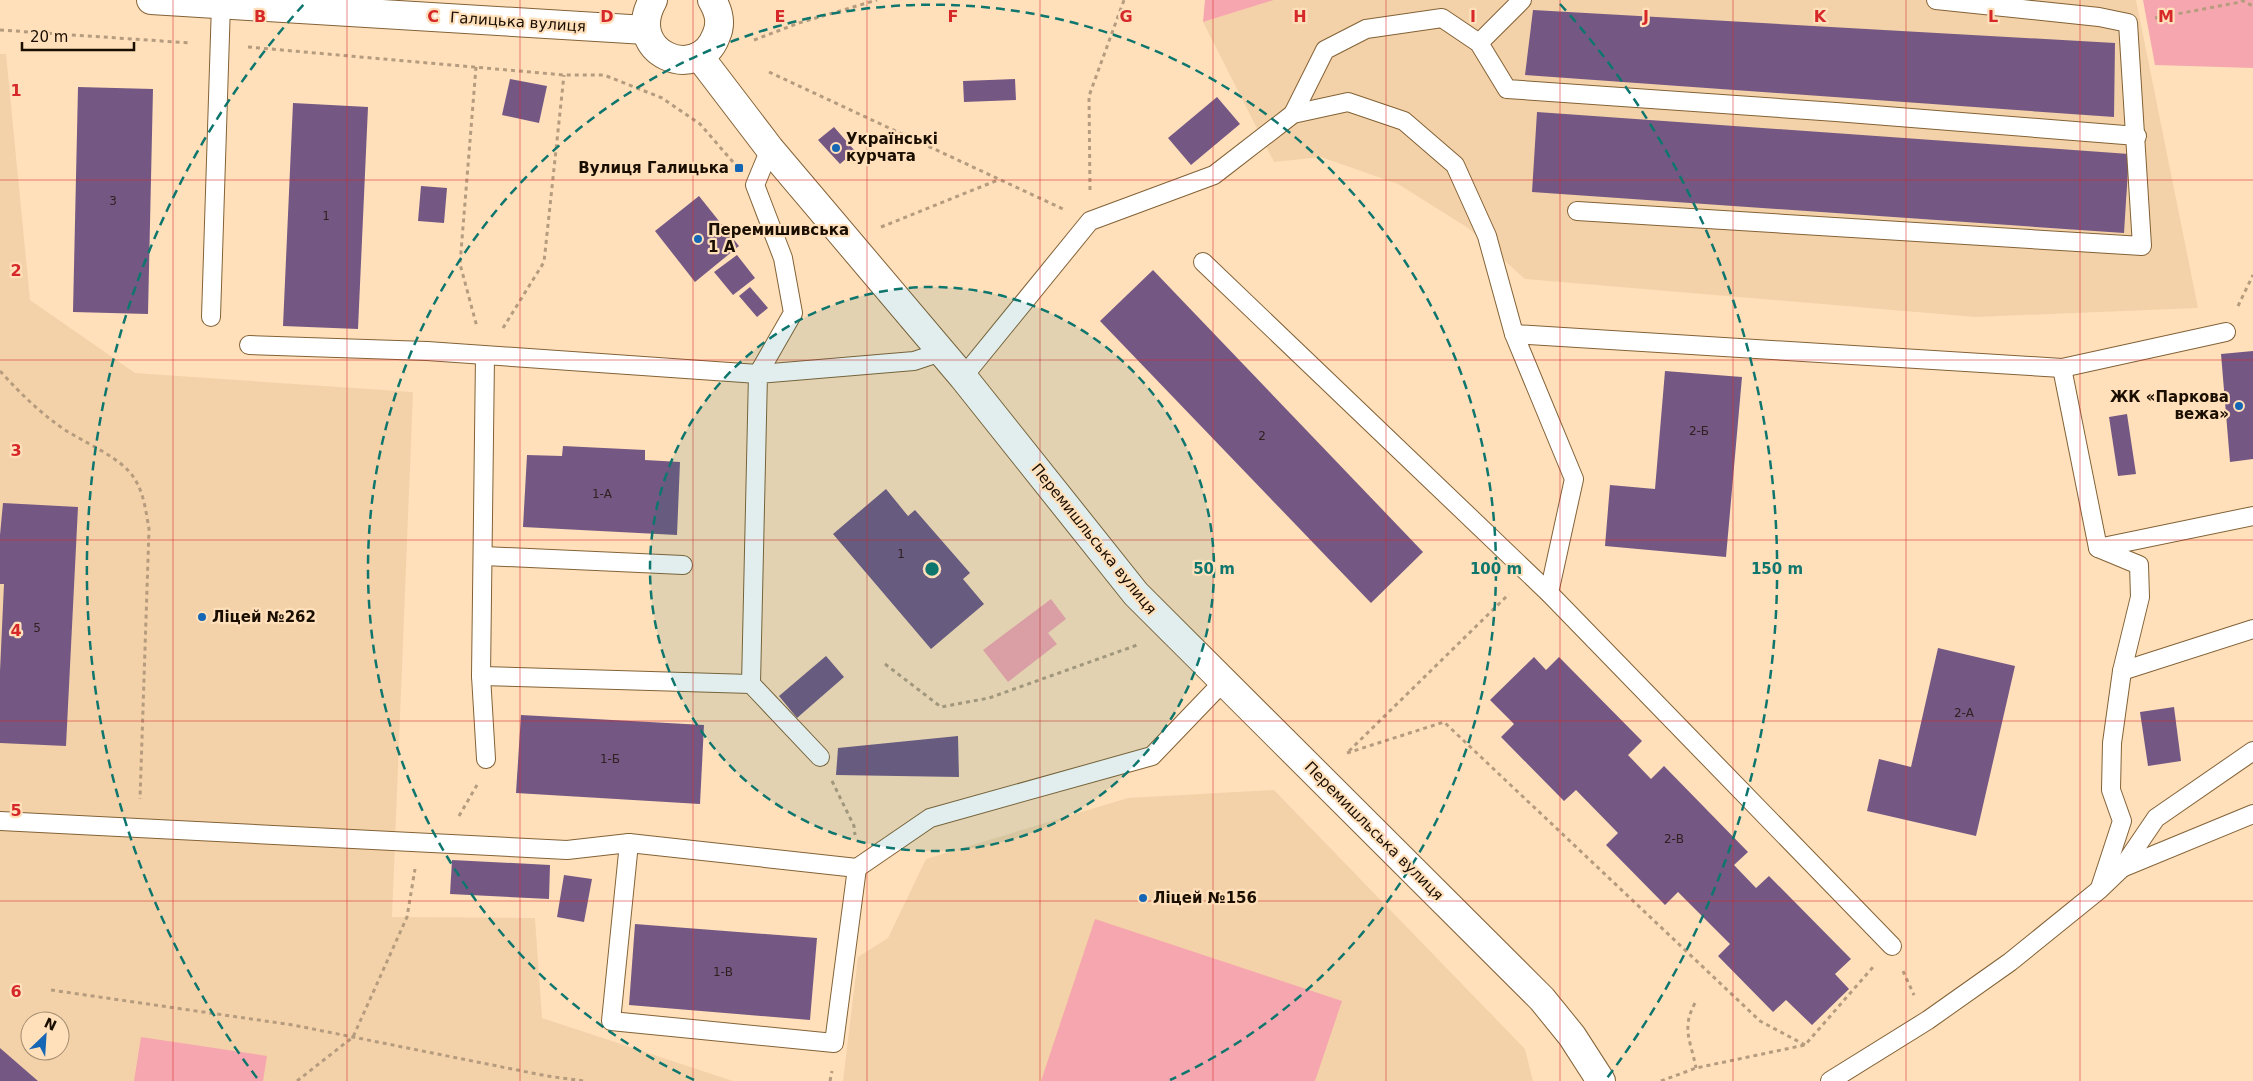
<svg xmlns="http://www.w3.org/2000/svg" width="2253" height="1081" font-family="'DejaVu Sans',sans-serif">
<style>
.built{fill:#f4d2a9;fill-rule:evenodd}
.green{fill:#f6a6ae}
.building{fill:#745883}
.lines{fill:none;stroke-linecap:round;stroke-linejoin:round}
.service-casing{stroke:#836236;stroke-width:20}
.minor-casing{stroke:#836236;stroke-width:30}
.path{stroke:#b59c7f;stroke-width:3;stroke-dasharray:4 4;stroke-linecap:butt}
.service{stroke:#fff;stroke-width:18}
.minor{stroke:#fff;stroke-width:28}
.grid{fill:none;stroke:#d62828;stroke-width:1;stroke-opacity:0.55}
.ring{fill:none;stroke:#0f766e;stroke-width:2.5;stroke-dasharray:9 6}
.poi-dot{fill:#1566b4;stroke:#ffe0bb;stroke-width:2}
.labels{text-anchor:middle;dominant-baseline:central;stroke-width:4.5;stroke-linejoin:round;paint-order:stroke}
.number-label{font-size:12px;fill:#302021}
.street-label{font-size:15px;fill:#1a0e00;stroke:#ffe0bb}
.poi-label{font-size:15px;font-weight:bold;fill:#1a0e00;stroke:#ffe0bb;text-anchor:start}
.grid-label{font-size:16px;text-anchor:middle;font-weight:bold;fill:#d62828;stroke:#ffe0bb;stroke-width:4.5;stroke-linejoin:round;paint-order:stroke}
.centre{fill:#0f766e;stroke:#ffe0bb;stroke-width:2.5}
.ring-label{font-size:15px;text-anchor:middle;font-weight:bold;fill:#0f766e;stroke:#ffe0bb;stroke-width:4.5;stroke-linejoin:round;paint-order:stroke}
</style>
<rect width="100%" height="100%" fill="#ffe0bb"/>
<!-- built -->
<g class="built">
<polygon points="1274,0 2136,0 2198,308 1975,317 1525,279 1468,228 1398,184 1321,157 1274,162 1203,22"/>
<path d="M0 54H6L30 300 135 373 413 392 392 917 535 918 542 1018 733 1081H38L0 1048ZM30 1021H60V1051H30Z"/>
<polygon points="1274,790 1525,1049 1533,1081 843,1081 858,957 888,938 926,859 1128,798"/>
</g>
<!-- green -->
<g class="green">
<polygon points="1205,0 1274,0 1203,22"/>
<polygon points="2143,0 2253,0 2253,68 2155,65"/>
<polygon points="1051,599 1066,619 1048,633 1057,644 1008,682 983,650"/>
<polygon points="1095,919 1342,1001 1315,1081 1041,1081"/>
<polygon points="141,1037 267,1056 263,1081 134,1081"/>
</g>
<!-- building -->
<g class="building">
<polygon points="1533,10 2115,43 2114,117 1525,75"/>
<polygon points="510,79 547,86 539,123 502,115"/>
<polygon points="1015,79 1016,100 964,102 963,81"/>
<polygon points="78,87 153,89 148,314 73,312"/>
<polygon points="1217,97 1240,124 1191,165 1168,138"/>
<polygon points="293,103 368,107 358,329 283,326"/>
<polygon points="1537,112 2129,154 2124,233 1532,192"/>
<polygon points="834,127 855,151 840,164 818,140"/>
<polygon points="421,186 447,188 444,223 418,221"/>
<polygon points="699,196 739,246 695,282 655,231"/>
<polygon points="737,255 755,278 733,295 714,272"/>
<polygon points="1153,270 1423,552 1371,603 1100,321"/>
<polygon points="750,287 768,308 757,317 739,296"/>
<polygon points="2253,351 2253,459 2230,462 2221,354"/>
<polygon points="1665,371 1742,377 1726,557 1605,546 1610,485 1655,489"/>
<polygon points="2127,414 2136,474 2118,476 2109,417"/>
<polygon points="563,446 645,450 645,460 680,462 677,535 523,527 527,455 562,456"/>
<polygon points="886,489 908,516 915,510 970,573 963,579 984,604 931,649 833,534"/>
<polygon points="3,503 78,507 66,746 0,743 0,671 4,584 0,584 0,535"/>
<polygon points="1938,648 2015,666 1976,836 1867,811 1879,759 1911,767"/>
<polygon points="826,656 844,677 797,718 779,696"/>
<polygon points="1534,657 1546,670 1559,657 1642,741 1628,755 1651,779 1664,766 1748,852 1734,865 1756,888 1769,876 1851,959 1835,974 1849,989 1812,1025 1786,1000 1773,1012 1718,956 1730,944 1678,892 1665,905 1606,845 1618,833 1576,790 1564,801 1501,737 1514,724 1490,700"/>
<polygon points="2174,707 2181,761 2148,766 2140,712"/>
<polygon points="521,715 704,725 700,804 516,793"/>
<polygon points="958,736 959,777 836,775 838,748"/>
<polygon points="452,860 550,865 549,899 450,894"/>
<polygon points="564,875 592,879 584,922 557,917"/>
<polygon points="635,924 817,938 810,1020 629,1005"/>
<polygon points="0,1048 38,1081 0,1081"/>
</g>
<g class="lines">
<!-- service casing -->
<g class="service-casing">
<g id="service">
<polyline points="1479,43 1522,0"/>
<polyline points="1293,114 1325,50 1366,29 1442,18 1479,43 1507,89 1836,112 2137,136"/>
<polyline points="1577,211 2142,246 2128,23 2099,17 1936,0"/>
<polyline points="1203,262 1549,593 1892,946"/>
<polyline points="211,317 221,4"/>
<polyline points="1514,334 2062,368 2226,332"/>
<polyline points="249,345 427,351 758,374 793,313 783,258 755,185 770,149"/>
<polyline points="485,356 481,676 486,759"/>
<polyline points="2062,368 2098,548"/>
<polyline points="963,377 1090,221 1214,175 1293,114 1348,102 1404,121 1455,165 1487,236 1514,334 1574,479 1549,593"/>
<polyline points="484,556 683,565"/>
<polyline points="2122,671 2253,629"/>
<polyline points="481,676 751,684"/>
<polyline points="820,757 751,684 758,374 914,361 941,352"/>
<polyline points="0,821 567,850 629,843 857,868 930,818 1152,756 1223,682"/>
<polyline points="629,843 611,1021 834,1043 857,868"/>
<polyline points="2122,868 2253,814"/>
<polyline points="2100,888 2122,821 2111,790 2112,743 2122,671 2140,597 2139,565 2098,548 2253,516"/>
<polyline points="1830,1081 1928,1020 2010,962 2099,890 2122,868 2156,818 2253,751"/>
</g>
</g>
<!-- minor casing -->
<g class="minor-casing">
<g id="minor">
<polyline points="151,0 646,30"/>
<path d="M653 0C623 53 698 84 716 36 722 23 719 12 712 0"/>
<polyline points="699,56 770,149 963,377 1136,594 1542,999 1572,1036 1601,1081"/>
</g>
</g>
<!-- path -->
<g class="path">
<polyline points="2241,0 2253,6"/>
<polyline points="2155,18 2241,2"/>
<polyline points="0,30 191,43"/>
<polyline points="754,40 799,23 877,0"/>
<polyline points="248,47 564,75 604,75 662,98 700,124 733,162"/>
<polyline points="476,67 460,264 477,327"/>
<polyline points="769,72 1063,209"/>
<polyline points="1090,190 1089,96 1124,0"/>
<polyline points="881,227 998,180"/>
<polyline points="2238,306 2253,275"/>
<polyline points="503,328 544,262 564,75"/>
<path d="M0 371C21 394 39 412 65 430 84 442 123 459 134 478 144 493 146 512 149 529L140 799"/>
<polyline points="885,664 941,707 989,698 1140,644"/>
<polyline points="1349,751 1509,594"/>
<polyline points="1347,753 1444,722 1760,1021 1805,1045"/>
<polyline points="832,781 854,826 855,835"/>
<polyline points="459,816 477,785"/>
<polyline points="1903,971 1914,995"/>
<polyline points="51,990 293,1025 547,1076 584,1081"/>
<path d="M1695 1003C1681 1029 1691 1041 1696 1068"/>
<polyline points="297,1081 353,1037 407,917 415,869"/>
<polyline points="830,1081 832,1071"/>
<polyline points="1661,1081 1696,1068 1805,1045 1873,967"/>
</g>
<!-- service -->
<use href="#service" class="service"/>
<!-- minor -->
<use href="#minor" class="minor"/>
</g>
<!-- grid -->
<path class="grid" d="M173 0V1081M347 0V1081M520 0V1081M693 0V1081M867 0V1081M1040 0V1081M1213 0V1081M1386 0V1081M1560 0V1081M1733 0V1081M1906 0V1081M2080 0V1081M0 180H2253M0 360H2253M0 540H2253M0 721H2253M0 901H2253"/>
<!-- distance rings -->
<circle cx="932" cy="569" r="282" fill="#0f766e" fill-opacity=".12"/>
<g class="ring">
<circle cx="932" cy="569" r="282"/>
<path d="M694 1080A564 564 0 1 1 1170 1080"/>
<path d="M257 1078A845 845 0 0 1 304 4M1560 4A845 845 0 0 1 1607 1078"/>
</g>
<!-- markers -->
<g class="poi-dot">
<circle cx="836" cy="148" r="5"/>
<rect x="734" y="163" width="10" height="10" rx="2.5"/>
<circle cx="698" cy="239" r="5"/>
<circle cx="2239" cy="406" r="5"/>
<circle cx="202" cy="617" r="5"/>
<circle cx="1143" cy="898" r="5"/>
</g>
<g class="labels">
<!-- number labels -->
<g class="number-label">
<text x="113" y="201">3</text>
<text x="326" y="216">1</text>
<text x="1699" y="431">2-Б</text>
<text x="1262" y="436">2</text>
<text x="602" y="494">1-А</text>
<text x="901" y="554">1</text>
<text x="37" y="628">5</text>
<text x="1964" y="713">2-А</text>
<text x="610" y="759">1-Б</text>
<text x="1674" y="839">2-В</text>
<text x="723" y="972">1-В</text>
</g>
<!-- street labels -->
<g class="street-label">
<text transform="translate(518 22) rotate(4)">Галицька вулиця</text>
<text transform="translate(1094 539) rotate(51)">Перемишльська вулиця</text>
<text transform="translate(1374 831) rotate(45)">Перемишльська вулиця</text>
</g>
<!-- poi labels -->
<g class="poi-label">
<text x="846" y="139">Українські<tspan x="846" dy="17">курчата</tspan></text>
<text x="729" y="168" text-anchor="end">Вулиця Галицька</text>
<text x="708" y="230">Перемишивська<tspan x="708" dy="17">1 А</tspan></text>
<text x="2229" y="397" text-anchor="end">ЖК «Паркова<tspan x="2229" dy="17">вежа»</tspan></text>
<text x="212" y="617">Ліцей №262</text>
<text x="1153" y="898">Ліцей №156</text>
</g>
</g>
<g class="grid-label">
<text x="260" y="22">B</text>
<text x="433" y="22">C</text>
<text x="607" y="22">D</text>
<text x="780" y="22">E</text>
<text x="953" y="22">F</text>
<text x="1126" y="22">G</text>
<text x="1300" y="22">H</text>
<text x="1473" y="22">I</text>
<text x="1646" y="22">J</text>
<text x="1820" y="22">K</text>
<text x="1993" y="22">L</text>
<text x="2166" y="22">M</text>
<text x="16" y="96">1</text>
<text x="16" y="276">2</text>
<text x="16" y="456">3</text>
<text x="16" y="636">4</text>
<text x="16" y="816">5</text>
<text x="16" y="997">6</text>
</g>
<circle cx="932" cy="569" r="8" class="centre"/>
<g class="ring-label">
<text x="1214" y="574">50 m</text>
<text x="1496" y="574">100 m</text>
<text x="1777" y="574">150 m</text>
</g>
<!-- north arrow -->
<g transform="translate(45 1036) rotate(25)"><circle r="24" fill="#ffe0bb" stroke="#a38c70"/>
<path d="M0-4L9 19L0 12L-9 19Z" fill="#1566b4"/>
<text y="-8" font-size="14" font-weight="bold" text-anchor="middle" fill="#1a0e00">N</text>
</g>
<!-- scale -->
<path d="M22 42v8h112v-8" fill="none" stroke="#1a0e00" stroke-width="2.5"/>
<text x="30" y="42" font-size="15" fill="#1a0e00" stroke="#ffe0bb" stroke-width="4" paint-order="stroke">20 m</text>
</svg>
